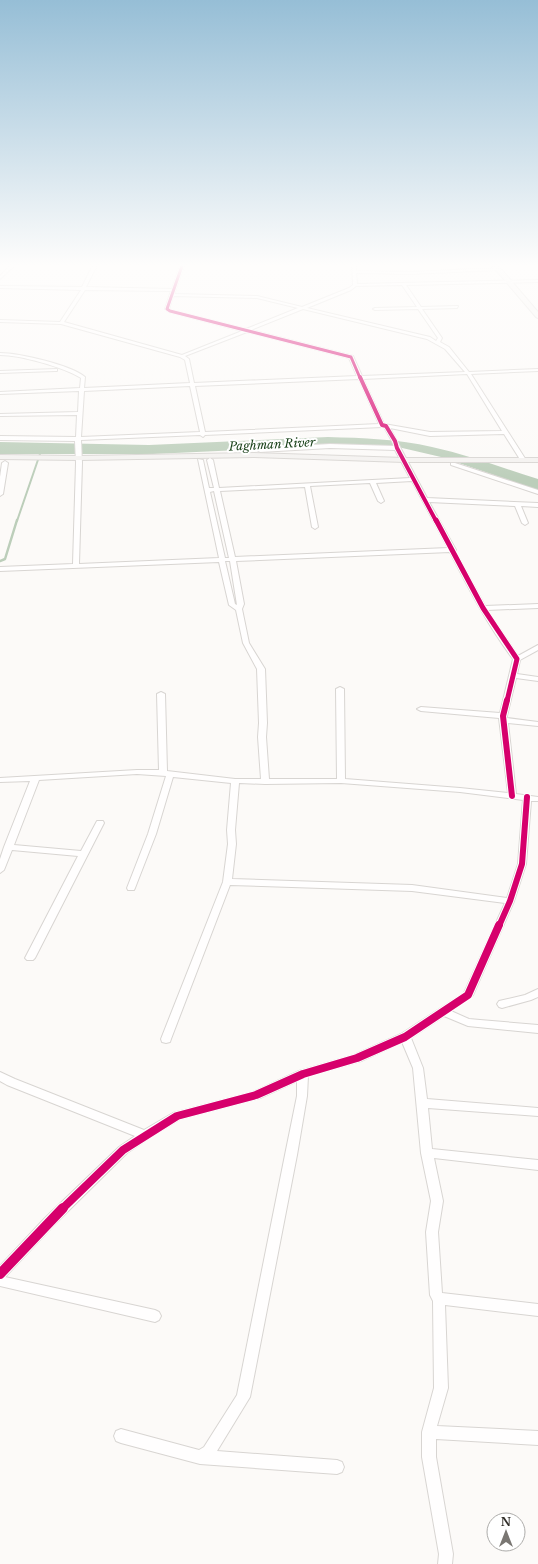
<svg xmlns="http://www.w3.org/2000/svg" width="538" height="1564" font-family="'Libre Baskerville',serif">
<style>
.water{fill:#bcceba}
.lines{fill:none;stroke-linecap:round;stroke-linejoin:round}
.stream-far1{stroke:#bcceba;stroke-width:2}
.stream{stroke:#bcceba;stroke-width:2.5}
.minor-casing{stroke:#d8d5d2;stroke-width:2}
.secondary-casing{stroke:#d8d5d2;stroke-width:2}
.minor{fill:#fffefe;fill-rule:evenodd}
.secondary{fill:#f4f2f0;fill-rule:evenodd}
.cycleway-far5-casing{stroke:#fff;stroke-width:4.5}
.cycleway-far4-casing{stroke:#fff;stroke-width:5.5}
.cycleway-far3-casing{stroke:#fff;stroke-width:7}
.cycleway-far2-casing{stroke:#fff;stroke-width:8}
.cycleway-far1-casing{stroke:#fff;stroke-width:10}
.cycleway-casing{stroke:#fff;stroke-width:12}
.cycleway-far5{stroke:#d6006c;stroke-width:3}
.cycleway-far4{stroke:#d6006c;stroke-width:4}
.cycleway-far3{stroke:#d6006c;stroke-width:5}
.cycleway-far2{stroke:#d6006c;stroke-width:6}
.cycleway-far1{stroke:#d6006c;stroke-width:8}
.cycleway{stroke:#d6006c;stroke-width:10}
.labels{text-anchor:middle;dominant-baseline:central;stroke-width:4;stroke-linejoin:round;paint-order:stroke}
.far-water-label{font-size:12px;font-style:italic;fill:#1a421a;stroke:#fff}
</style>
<rect width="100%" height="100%" fill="#fcfaf8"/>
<!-- water -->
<path class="water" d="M328 437C363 438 398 439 432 447 468 455 503 468 538 479V490L441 457 398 447 283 448 153 454H0V442L149 445Z"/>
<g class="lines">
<!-- stream-far1 -->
<polyline class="stream-far1" points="17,521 41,451"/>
<!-- stream -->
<polyline class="stream" points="0,561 5,559 17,520"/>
<!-- minor casing -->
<g class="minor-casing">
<g id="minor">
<polygon points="13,263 17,263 0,279 0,276"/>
<path d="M94 263H98L86 287 172 289 181 263H185L174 294 257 296 302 307 349 288 353 285 352 263H356V271L410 272 498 268 500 269 498 270 410 274 356 273 357 284 538 280V282L406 285 421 307 458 306 457 308 422 309 442 338 440 342 449 347 469 372 538 369V371L471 374 526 460 525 461H521L504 434 430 436 390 428 427 498 538 503V507L521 506 528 523 525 525 522 523 515 506 429 502 456 550 455 551 485 606 538 604V608L487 610 518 656 538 645V650L520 660 517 674 538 677V681L516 678 507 716V718L538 722V726L508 723 516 794 538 797V801H531L526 864 514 901 473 995 471 997 451 1011 469 1019 480 1020 538 1025V1033L468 1026 444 1016 411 1038 423 1068 427 1099 538 1108V1116L428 1108 432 1149 538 1160V1170L434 1158 443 1201 438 1232 442 1293 538 1304V1316L445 1305 448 1388 437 1426 538 1431V1445L436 1439V1457L453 1554 452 1564H438L439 1554 422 1457V1432L434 1388 433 1301 430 1295 426 1232 431 1201 421 1153 413 1068 402 1042 361 1061 308 1076 307 1096 297 1155 250 1397 217 1451 337 1460 342 1462 344 1467 342 1472 337 1474 200 1464 121 1443 116 1441 114 1436 116 1431 121 1429 199 1450 204 1447 237 1395 285 1155 297 1096V1081L260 1098 180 1119 149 1138 127 1153 53 1226 5 1277 155 1310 159 1312 161 1316 159 1320 155 1322 0 1286V1266L45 1218 119 1147 135 1136 7 1085 0 1081V1072L15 1079 144 1130 173 1113 253 1092 299 1071 354 1055 401 1034 464 993 505 903 412 891 230 885 171 1039 170 1042 166 1043 162 1042 161 1039 223 882 228 844 227 830 231 783 173 777 156 834 135 888 134 890H128L127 888 148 834 166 776 137 774 39 780 14 845 81 851 97 821H103L104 823 35 958 33 960H27L25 958 78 856 12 850 4 870 0 873V859L4 847 30 781 0 782V778L137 770H159L157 694 161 692 165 694 167 771 235 779H261L258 737 259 723 257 669 243 643 236 610 229 605 219 562 0 571V567L73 564 76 463 75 441 0 440V436L76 437 77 415 0 416V414L78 412 79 391 0 394V392L80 388 81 378C63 367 20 355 0 355V353C19 353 71 365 85 377L84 388 190 383 185 360 180 357 61 324 0 322V320L60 322 81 290 0 288V286L82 287ZM402 285 417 307 375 308 373 309 375 310 418 309 438 338 436 341 430 337 307 308 351 290 356 286ZM85 290 171 291 165 309 169 312 242 331 182 355 64 322ZM173 296 257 298 298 308 246 329 171 310 169 309ZM303 309 427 339 445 349 465 372 362 376 353 356 251 330ZM247 332 349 358 357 376 194 383 189 359 185 356ZM467 374 502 431 430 432 384 424 363 379ZM359 379 379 424 205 432 195 386ZM190 386 200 432 81 437 84 391ZM382 427H384L392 441 394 446 330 444 260 448 257 450 260 452 330 448 395 450 410 478 219 488 213 460 210 458 207 460 214 488H209L203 460 198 459 219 558 79 564 82 463 81 440 200 435 203 437 205 435ZM412 481 448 548 235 557 220 491 305 487 312 527 315 529 318 527 310 486 370 483 378 501 381 503 384 501 376 483ZM214 491 229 558H225L210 492ZM450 552C469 589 488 626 513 659L500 713 421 707 417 709 421 711 499 718 508 793 460 788 345 779 344 689 340 687 336 689 337 779H269L266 737 267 723 265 669 249 643 242 609 244 604 236 561ZM225 561H230L237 605 235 604ZM239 783 265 784 341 783 460 792 523 800 518 864 507 898 412 885 232 879 236 844 235 830Z"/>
<polygon points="57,369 57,371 55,371 0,373 0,371"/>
<polygon points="5,461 8,463 3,494 0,496 0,477 2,463"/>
<polygon points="451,463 455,463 538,490 538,494 451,465"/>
<polygon points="538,989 538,997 531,1000 502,1008 499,1007 497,1004 499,1001 525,995"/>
</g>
</g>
<!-- secondary casing -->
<g class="secondary-casing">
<g id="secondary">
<polygon points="490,263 496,263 538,312 538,318 536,317"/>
<polygon points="254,453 404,458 538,458 538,462 404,462 254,457 79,460 0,459 0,455 79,456"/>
</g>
</g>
<!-- minor -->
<use href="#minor" class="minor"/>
<!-- secondary -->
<use href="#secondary" class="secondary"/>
<!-- cycleway-far5 casing -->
<g class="cycleway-far5-casing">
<polyline id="cycleway-far5" points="183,263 168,306 167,309 170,311 351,357 360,378"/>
</g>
<!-- cycleway-far4 casing -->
<g class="cycleway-far4-casing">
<polyline id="cycleway-far4" points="360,377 382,425 386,426 395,441 397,448 436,521"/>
</g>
<!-- cycleway-far3 casing -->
<g class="cycleway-far3-casing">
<polyline id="cycleway-far3" points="436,520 483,608 517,659 507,701"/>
</g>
<!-- cycleway-far2 casing -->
<g class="cycleway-far2-casing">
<g id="cycleway-far2">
<polyline points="507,700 503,716 512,796"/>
<polyline points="499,926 510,901 522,864 527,797"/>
</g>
</g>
<!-- cycleway-far1 casing -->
<g class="cycleway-far1-casing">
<polyline id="cycleway-far1" points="62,1209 123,1150 177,1116 256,1095 303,1074 357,1058 405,1037 468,995 499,925"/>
</g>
<!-- cycleway casing -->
<g class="cycleway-casing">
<polyline id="cycleway" points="0,1274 63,1208"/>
</g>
<!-- cycleway-far5 -->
<use href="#cycleway-far5" class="cycleway-far5"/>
<!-- cycleway-far4 -->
<use href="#cycleway-far4" class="cycleway-far4"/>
<!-- cycleway-far3 -->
<use href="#cycleway-far3" class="cycleway-far3"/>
<!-- cycleway-far2 -->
<use href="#cycleway-far2" class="cycleway-far2"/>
<!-- cycleway-far1 -->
<use href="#cycleway-far1" class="cycleway-far1"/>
<!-- cycleway -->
<use href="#cycleway" class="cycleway"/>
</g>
<!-- sky -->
<linearGradient id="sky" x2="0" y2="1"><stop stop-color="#96bed6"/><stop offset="0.55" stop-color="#fefdfc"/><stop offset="1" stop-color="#fefdfc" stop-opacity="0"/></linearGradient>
<rect width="538" height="482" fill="url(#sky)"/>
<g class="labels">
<!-- far-water labels -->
<g class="far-water-label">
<text transform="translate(272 444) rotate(-3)">Paghman River</text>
</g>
</g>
<!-- north arrow -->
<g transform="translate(506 1532)"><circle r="19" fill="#ffffff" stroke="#adacaa"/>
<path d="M0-3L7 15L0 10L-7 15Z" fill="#797672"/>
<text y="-6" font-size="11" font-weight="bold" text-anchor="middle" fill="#322f2a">N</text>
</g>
</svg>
